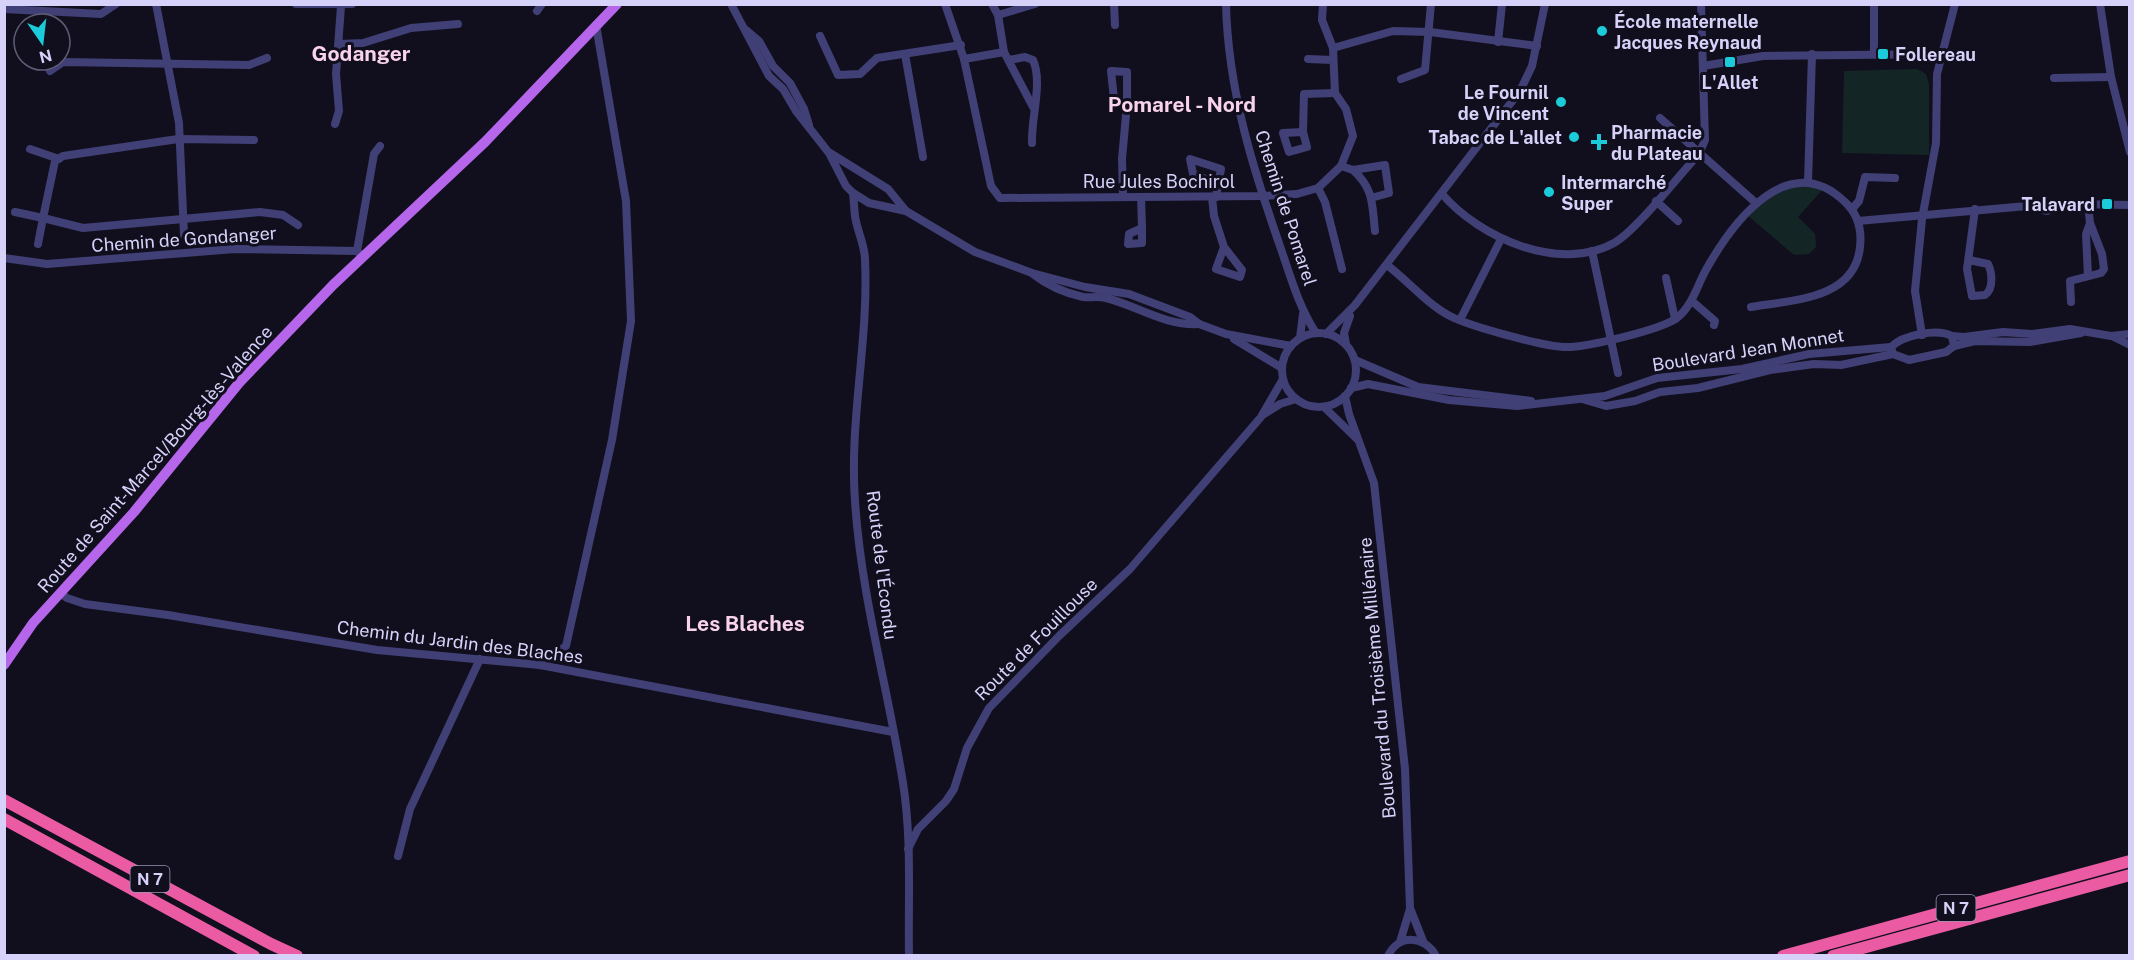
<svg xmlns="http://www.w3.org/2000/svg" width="2134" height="960" font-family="'Public Sans',sans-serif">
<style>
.green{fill:#132625}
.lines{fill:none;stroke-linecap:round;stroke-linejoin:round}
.minor{stroke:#404076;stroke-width:8}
.major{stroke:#b666eb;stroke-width:10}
.highway{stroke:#ea5ba3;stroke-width:12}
.poi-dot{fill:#1ccbda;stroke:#110f1d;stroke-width:2}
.labels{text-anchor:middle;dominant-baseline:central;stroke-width:6;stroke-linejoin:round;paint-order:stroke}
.shield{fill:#110f1d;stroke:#9a97b7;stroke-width:1.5}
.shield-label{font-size:16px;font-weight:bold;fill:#d5d1f9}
.poi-label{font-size:18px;font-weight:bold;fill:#d5d1f9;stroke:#110f1d;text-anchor:start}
.street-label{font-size:18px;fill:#d5d1f9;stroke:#110f1d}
.quarter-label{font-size:21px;font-weight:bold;fill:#f9d3ec;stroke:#110f1d}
</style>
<rect width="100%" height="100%" fill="#110f1d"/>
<!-- green -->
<g class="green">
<polygon points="1917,69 1926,74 1929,84 1929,155 1842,153 1844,71"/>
<polygon points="1787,184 1825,187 1798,217 1815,234 1816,247 1809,254 1794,255 1747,215"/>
</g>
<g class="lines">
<!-- minor -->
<g class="minor">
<polyline points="156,4 179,123 184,235"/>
<polyline points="296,4 352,4"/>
<polyline points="731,4 769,76 783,89 796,111 829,153 846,186 853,193 869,203 906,211 975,252 1032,273 1085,287 1129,294 1190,317 1199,324 1226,334 1291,346"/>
<polyline points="945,4 964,59 991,186 1000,198 1262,196 1297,194 1318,188 1341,166 1353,136 1346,109 1335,93 1333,48 1322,20 1323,4"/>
<polyline points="992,4 998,15 1004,52"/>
<polyline points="1114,4 1115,25"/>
<path d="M1226 4C1228 90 1253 169 1281 249 1291 278 1299 307 1316 333"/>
<polyline points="2100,4 2111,77 2130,152"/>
<polyline points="4,9 101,14 116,4"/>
<polyline points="537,11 542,4"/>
<polyline points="998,15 1035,4"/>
<polyline points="746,30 759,41 773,66 790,83 804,109 809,125"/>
<polyline points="820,36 838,75 860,74 877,58 961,45"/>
<polyline points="1498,42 1502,4"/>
<polyline points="339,44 363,43 411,28 458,24"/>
<polyline points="1333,48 1393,31 1430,32 1537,46"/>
<polyline points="905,54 923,157"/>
<polyline points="1874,54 1874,4"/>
<polyline points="964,59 1004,52 1033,107"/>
<polyline points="1308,59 1333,60"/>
<path d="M1009 60 1025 57 1033 60C1043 82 1031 118 1032 143"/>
<polyline points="1703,66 1763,56 1942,54"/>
<polyline points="50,71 63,62 249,65 267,58"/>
<polyline points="2054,78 2111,77"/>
<polyline points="1401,79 1425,70 1431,4"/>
<polyline points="1660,118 1756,203"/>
<polyline points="335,124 339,111 336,74 341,6"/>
<polyline points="1303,132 1283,133 1289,152 1307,147 1303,132 1304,94 1335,93"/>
<polyline points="254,140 178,139 63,156 55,161 43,218 83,228 260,212 283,215 298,225"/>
<polyline points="30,149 59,159"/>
<polyline points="830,153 888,189 906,211"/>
<polyline points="1341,166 1353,170 1385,165 1389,193 1371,198"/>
<path d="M1353 170C1374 189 1372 204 1375 231"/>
<polyline points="1808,182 1812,54"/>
<polyline points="1318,188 1325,202 1342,269"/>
<path d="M853 193C854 201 854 208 855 216 857 231 865 245 865 260 869 340 849 420 855 501 861 596 888 688 903 783 912 839 908 899 909 956"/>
<path d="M1442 194C1480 238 1559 273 1614 243 1636 231 1679 175 1699 154L1705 140 1701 4"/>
<polyline points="1123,197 1122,159 1127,104 1114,99 1111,71 1127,72 1127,104"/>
<polyline points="1141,197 1142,228 1129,234 1128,244 1142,243 1142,228"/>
<polyline points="1212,197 1214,216 1224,247 1216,269 1240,277 1242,270 1224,247"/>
<polyline points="1216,197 1221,169 1190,159 1193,174 1218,184"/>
<polyline points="1656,201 1678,221"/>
<polyline points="1852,209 1859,201 1865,177 1895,178"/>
<polyline points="15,212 43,218 38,244"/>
<polyline points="1858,221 2027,206 2047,211 2072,204 2130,205"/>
<polyline points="357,251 374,154 380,146"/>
<polyline points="1592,251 1618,373"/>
<polyline points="4,258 47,264 235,249 357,251 363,257"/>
<path d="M1969 260 1988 264C1992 272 1994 289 1985 295L1972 296 1967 269 1975 209"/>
<path d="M1387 265C1408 281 1427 304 1450 316 1469 326 1542 346 1564 347 1585 348 1660 330 1677 318 1693 305 1697 285 1707 268 1733 222 1789 147 1845 202 1858 214 1862 229 1860 247 1855 300 1791 300 1751 307"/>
<path d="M1033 274C1047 285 1065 293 1083 297 1090 298 1098 296 1106 298 1138 306 1165 326 1199 324"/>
<polyline points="2088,276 2086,234 2090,223"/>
<polyline points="1666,278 1675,319"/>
<polyline points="1692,301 1715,321 1714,325"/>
<polyline points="2071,302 2070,281 2101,273 2104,269 2102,254 2090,223 2088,204"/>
<polyline points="1460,320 1501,239"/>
<circle cx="1319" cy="370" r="37"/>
<polyline points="1326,334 1355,305 1520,91 1532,66 1545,4"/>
<polyline points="1922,335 1915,291 1922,219 1936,143 1937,74 1955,4"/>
<polyline points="1952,336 1964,337 2003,332 2032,334 2070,329 2111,336 2130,334"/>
<polyline points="2114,337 2130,345"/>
<polyline points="1300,338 1303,314"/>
<polyline points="1234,339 1282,368"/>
<polyline points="1346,344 1344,333 1350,316"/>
<polyline points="1954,346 1975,341 2030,342 2081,333"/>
<polyline points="1355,360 1418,387 1531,401"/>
<polyline points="1351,388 1368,384 1449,400 1517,406 1605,396 1657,378 1742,369 1809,354 1891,347"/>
<polyline points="1345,396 1349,414 1374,483 1405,769 1410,908 1423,941"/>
<path d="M1582 399 1606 406 1635 401 1660 392 1698 388 1770 370 1814 364 1841 365 1893 354 1909 360 1946 352 1954 346 1952 336C1937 328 1903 335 1891 347L1893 354"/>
<polyline points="1324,407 1357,439"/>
<polyline points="1264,414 1280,404 1296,399"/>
<polyline points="60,593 67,598 85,604 168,615 377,650 540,665 893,732"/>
<polyline points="540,665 566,646 612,440 631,321 626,201 596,25"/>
<polyline points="908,849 918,829 946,801 954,789 967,748 989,708 1060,635 1130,569 1261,417 1283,379"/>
<polyline points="398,856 410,809 480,659"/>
<polyline points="1400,942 1410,909"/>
<path d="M1388 956C1398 934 1425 935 1436 956"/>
</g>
<!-- major -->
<polyline class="major" points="4,665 33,623 134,512 239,383 333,285 485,142 617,4"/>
<!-- highway -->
<g class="highway">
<polyline points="4,800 271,944 297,956"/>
<polyline points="4,819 254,956"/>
<polyline points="1783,956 2130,861"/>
<polyline points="1833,956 2130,875"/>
</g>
</g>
<!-- markers -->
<g class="poi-dot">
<circle cx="1602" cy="31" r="6"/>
<rect x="1877" y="48" width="12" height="12" rx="3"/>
<rect x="1724" y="56" width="12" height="12" rx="3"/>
<circle cx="1561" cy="102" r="6"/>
<circle cx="1574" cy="137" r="6"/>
<path d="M1596 133h6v6h6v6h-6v6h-6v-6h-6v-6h6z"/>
<circle cx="1549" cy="192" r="6"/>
<rect x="2101" y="198" width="12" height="12" rx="3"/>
</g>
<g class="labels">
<!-- shield labels -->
<g class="shield">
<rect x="130.5" y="866" width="39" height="26" rx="4.5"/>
<rect x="1936.5" y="895" width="39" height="26" rx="4.5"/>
</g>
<g class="shield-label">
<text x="150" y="879">N 7</text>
<text x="1956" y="908">N 7</text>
</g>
<!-- poi labels -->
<g class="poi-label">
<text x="1614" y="21">École maternelle<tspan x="1614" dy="21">Jacques Reynaud</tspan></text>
<text x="1895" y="54">Follereau</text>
<text x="1730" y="82" text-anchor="middle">L'Allet</text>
<text x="1549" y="92" text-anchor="end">Le Fournil<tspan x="1549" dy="21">de Vincent</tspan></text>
<text x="1611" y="132">Pharmacie<tspan x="1611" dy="21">du Plateau</tspan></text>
<text x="1562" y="137" text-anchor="end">Tabac de L'allet</text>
<text x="1561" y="182">Intermarché<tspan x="1561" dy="21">Super</tspan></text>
<text x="2095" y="204" text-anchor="end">Talavard</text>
</g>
<!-- street labels -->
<g class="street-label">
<text x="1159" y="181">Rue Jules Bochirol</text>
<text transform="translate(1286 208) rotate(72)">Chemin de Pomarel</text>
<text transform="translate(184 239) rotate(-4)">Chemin de Gondanger</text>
<text transform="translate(1748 350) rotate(-9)">Boulevard Jean Monnet</text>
<text transform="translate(155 459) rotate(-49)">Route de Saint-Marcel/Bourg-lès-Valence</text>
<text transform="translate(882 565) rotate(83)">Route de l'Écondu</text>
<text transform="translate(1036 639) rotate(-45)">Route de Fouillouse</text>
<text transform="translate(460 642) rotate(7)">Chemin du Jardin des Blaches</text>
<text transform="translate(1377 678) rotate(-95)">Boulevard du Troisième Millénaire</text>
</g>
<!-- quarter labels -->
<g class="quarter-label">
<text x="361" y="53">Godanger</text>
<text x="1182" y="104">Pomarel - Nord</text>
<text x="745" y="623">Les Blaches</text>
</g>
</g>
<!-- border -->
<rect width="2134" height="960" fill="none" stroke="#d5d1f9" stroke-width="12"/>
<!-- north arrow -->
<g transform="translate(42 42) rotate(166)"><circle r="28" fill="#110f1d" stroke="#5f5d75" stroke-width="1.5"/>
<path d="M0-4.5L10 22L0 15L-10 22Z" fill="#1ccbda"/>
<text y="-9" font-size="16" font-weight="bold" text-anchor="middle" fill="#d5d1f9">N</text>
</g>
</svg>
